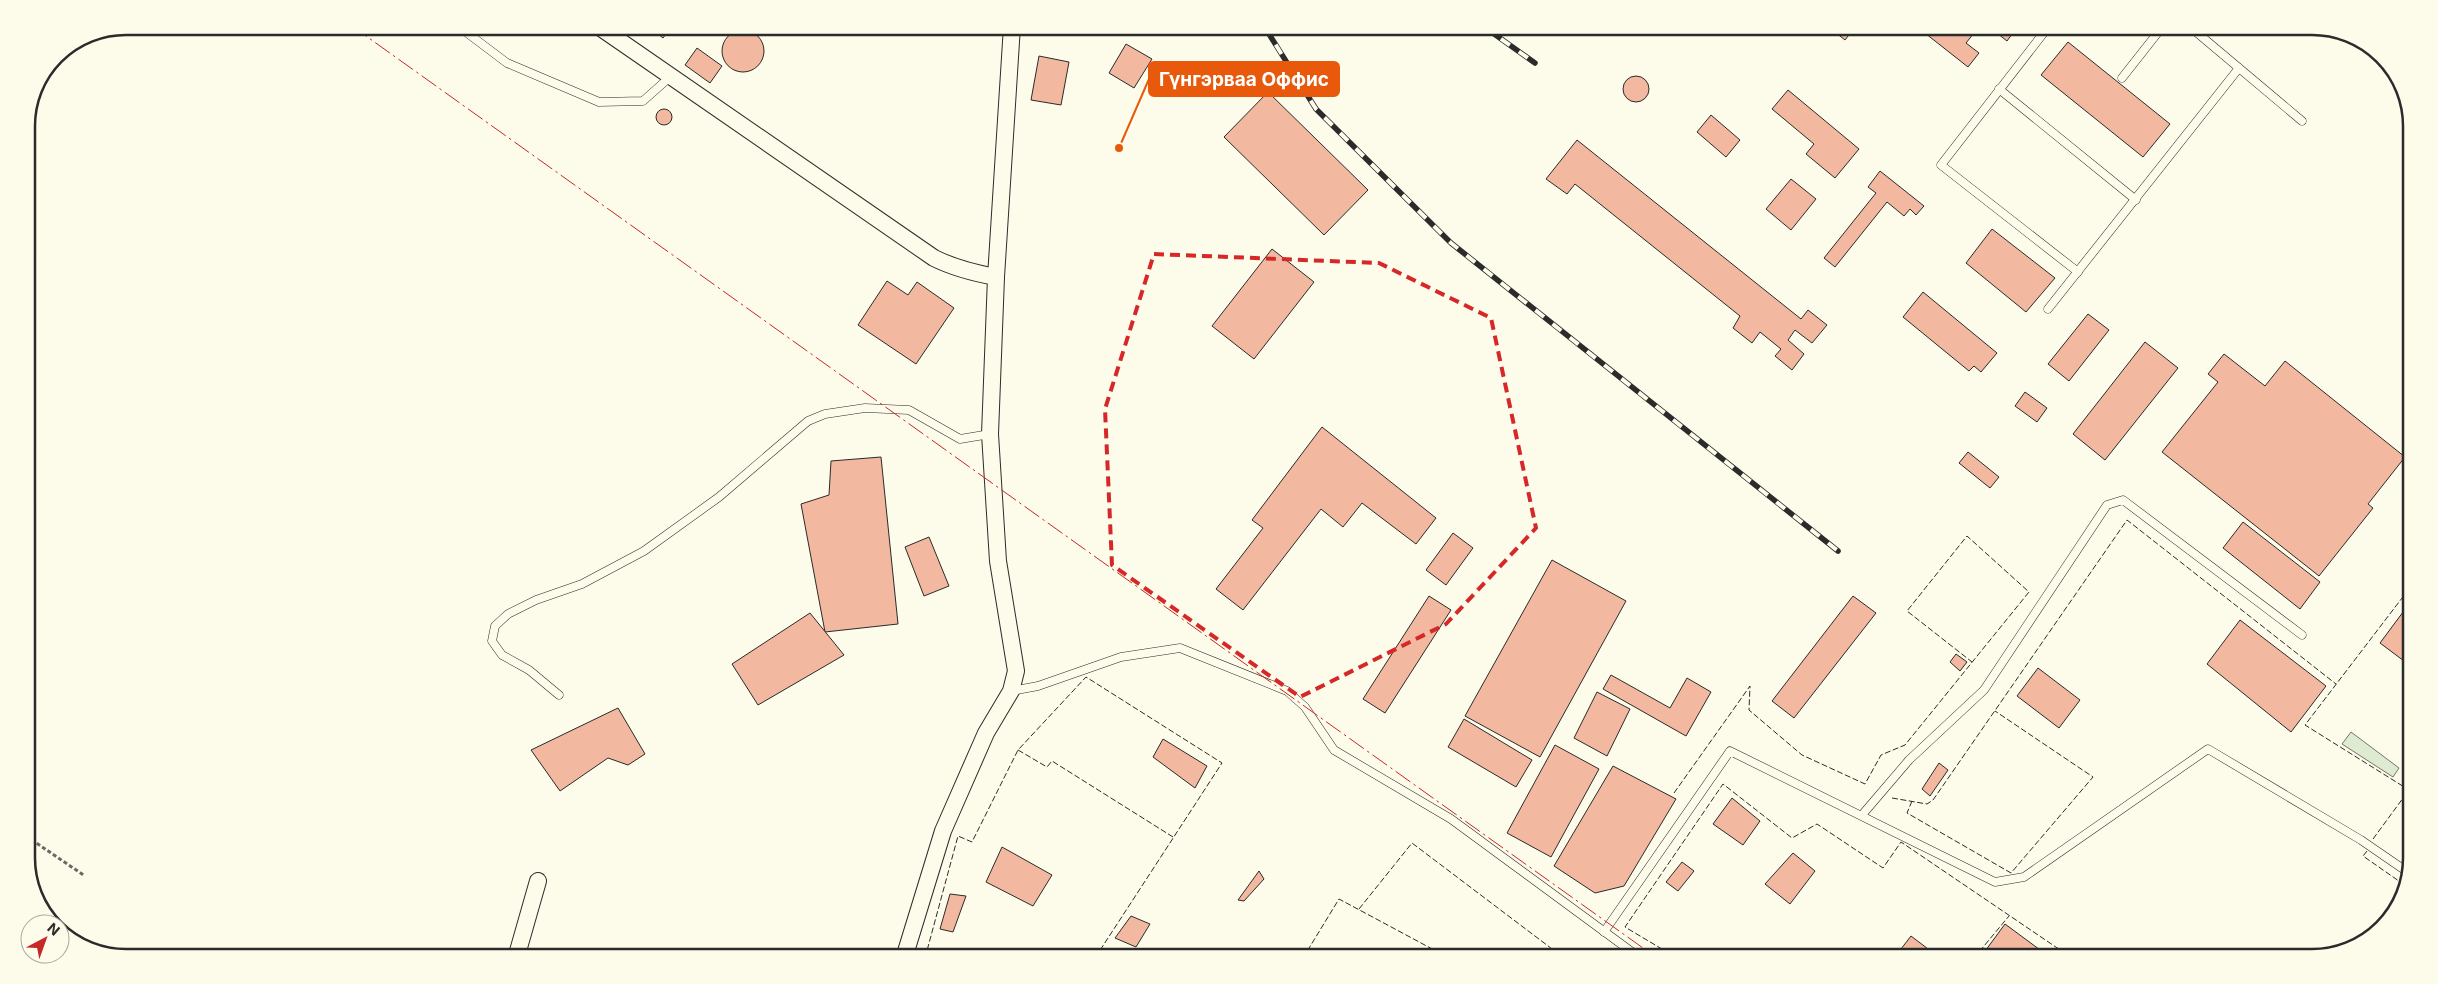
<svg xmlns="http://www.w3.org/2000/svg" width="2438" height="984" font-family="Inter,sans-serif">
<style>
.green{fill:#deebd1;stroke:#74746e}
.building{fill:#f2b8a0;stroke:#2b2b2b}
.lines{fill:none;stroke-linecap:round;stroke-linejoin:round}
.service-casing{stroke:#2b2b2b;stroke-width:9}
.minor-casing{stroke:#2b2b2b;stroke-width:18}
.path{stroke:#6a6964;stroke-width:3;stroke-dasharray:4 2.5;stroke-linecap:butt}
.service{stroke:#fdfbea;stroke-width:8}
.minor{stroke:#fdfbea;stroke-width:16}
.rail-casing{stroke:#2b2b2b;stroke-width:5.5}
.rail{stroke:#fdfbea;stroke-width:4;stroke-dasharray:11;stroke-linecap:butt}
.fence{stroke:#2b2b2b;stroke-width:1;stroke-dasharray:6 2.5;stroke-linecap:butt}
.power{stroke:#c62828;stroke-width:1;stroke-dasharray:18 4 2.5 4;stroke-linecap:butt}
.marked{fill:none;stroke:#d62828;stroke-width:4;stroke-dasharray:10 6;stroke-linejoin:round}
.rim{fill:none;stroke:#2b2b2b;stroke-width:2.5}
.leader{fill:none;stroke:#e8590c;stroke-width:2}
.callout-dot{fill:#e8590c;stroke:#fdfbea;stroke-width:2}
.callout{fill:#e8590c;stroke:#e8590c;stroke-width:2}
.callout-label{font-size:19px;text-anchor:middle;font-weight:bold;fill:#fff}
</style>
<rect width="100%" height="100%" fill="#fdfbea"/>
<!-- green -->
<polygon class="green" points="2351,732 2399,768 2393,777 2342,744"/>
<!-- building -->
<g class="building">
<polygon points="648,26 672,26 663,38"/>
<polygon points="1827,26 1856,26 1845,40"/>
<polygon points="1916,26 1966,26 1974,33 1966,43 1979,53 1968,67"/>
<polygon points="1988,26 2018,26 2007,41"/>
<circle cx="743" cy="51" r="21"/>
<polygon points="2068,42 2170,124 2143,157 2041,75"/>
<polygon points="1126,44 1152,59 1134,88 1109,73"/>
<polygon points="697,48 722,66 710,83 685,65"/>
<polygon points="1039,56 1069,62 1061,105 1031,100"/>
<circle cx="1636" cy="89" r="13"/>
<polygon points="1788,90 1859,149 1835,178 1806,154 1814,144 1772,109"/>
<polygon points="1268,92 1368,190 1324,235 1224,137"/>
<circle cx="664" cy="117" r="8"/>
<polygon points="1711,115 1740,140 1726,157 1697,132"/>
<polygon points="1577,140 1801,319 1808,310 1827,325 1812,343 1795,330 1788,340 1804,354 1792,370 1775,356 1781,349 1760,332 1752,343 1733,328 1740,316 1575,184 1567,194 1546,179"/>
<polygon points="1880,171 1924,206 1916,215 1910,209 1904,216 1887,202 1835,267 1824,258 1876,193 1868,187"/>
<polygon points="1791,179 1816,199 1791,230 1766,209"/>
<polygon points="1992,229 2055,278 2026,312 1966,263"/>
<polygon points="1272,249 1314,282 1254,359 1212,326"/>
<polygon points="887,281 908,295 917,282 954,308 916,364 858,325"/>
<polygon points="1923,292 1997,353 1981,372 1974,366 1969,371 1903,317"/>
<polygon points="2088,314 2109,330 2069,381 2048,364"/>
<polygon points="2145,342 2178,368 2105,460 2073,434"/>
<polygon points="2224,354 2265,386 2285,361 2405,457 2368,504 2373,508 2319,576 2162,452 2218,382 2208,374"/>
<polygon points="2025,392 2047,408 2037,422 2015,406"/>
<polygon points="1322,427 1436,518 1416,544 1362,503 1343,527 1321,509 1243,610 1216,589 1263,528 1252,520"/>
<polygon points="1968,452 1999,477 1990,488 1959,463"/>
<polygon points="881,457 898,624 825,632 801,504 829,495 831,461"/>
<polygon points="2243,522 2320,582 2300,609 2223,548"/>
<polygon points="1453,533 1473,548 1446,585 1426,570"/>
<polygon points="929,537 949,586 924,596 905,547"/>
<polygon points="1552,560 1626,601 1540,757 1465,716"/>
<polygon points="1429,596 1451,610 1385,713 1363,699"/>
<polygon points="1853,596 1876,613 1794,718 1772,701"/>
<polygon points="2412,600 2412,667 2380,643"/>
<polygon points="810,613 844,655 758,705 732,664"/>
<polygon points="2240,620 2326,686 2291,732 2207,664"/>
<polygon points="1956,654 1967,662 1960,671 1950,662"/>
<polygon points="2038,668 2080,700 2059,728 2017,696"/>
<polygon points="1611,675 1670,708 1687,678 1711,692 1686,736 1603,689"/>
<polygon points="1597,692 1630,709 1607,756 1574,738"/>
<polygon points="618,708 645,754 628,765 608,758 560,791 531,750"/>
<polygon points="1464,719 1532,760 1516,787 1448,747"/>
<polygon points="1163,739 1207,766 1195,788 1153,757"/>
<polygon points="1555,745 1599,769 1551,857 1507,833"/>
<polygon points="1939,763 1948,770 1930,796 1922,789"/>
<polygon points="1613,766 1676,799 1624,886 1595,893 1554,866"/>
<polygon points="1732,798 1760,821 1743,845 1713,824"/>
<polygon points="1002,847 1052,875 1033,906 986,882"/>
<polygon points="1793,853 1815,871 1790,904 1765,884"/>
<polygon points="1682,862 1694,871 1678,891 1666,882"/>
<polygon points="1259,871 1264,879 1244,901 1238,900"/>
<polygon points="950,894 966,896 953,932 940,929"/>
<polygon points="1131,916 1150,924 1136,947 1115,938"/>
<polygon points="2005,924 2051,958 1980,958"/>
<polygon points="1911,936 1940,958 1894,958"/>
<polygon points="436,949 440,958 418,958"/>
</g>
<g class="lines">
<!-- service casing -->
<g class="service-casing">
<g id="service">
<polyline points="458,26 507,63 599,102 643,101 670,77"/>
<polyline points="2049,26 1941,165 2078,272"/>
<polyline points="2189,26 2302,121"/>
<polyline points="2122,78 2163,26"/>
<polyline points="1999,89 2136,200"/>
<polyline points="2048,309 2239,68"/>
<polyline points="1011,691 1038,686 1121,657 1180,648 1287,691 1305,707 1334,750 1451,819 1632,952 1635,958"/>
<polyline points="559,695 529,670 502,655 492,641 495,626 508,614 536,600 582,584 644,551 719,497 808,421 825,414 865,408 909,410 960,439 990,434"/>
<polyline points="1862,815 1909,760 1984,690 2107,505 2123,500 2302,635"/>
<polyline points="1604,932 1730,751 1995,882 2024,877 2208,749 2361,840 2409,873"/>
</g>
</g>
<!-- minor casing -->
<g class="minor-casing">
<g id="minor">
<path d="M598 26 934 258C954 268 974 273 996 277"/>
<polyline points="516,958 538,881"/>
<polyline points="904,958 943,831 986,733 1011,691 1016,671 998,561 990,434 996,277 1012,26"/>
</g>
</g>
<!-- path -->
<polyline class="path" points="26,836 85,876"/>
<!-- service -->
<use href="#service" class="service"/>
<!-- minor -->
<use href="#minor" class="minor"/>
<!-- rail casing -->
<g class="rail-casing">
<g id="rail">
<polyline points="1264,26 1316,109 1451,243 1838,551"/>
<polyline points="1483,26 1535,63"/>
</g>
</g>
<!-- rail -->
<use href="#rail" class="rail"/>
<!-- fence -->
<g class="fence">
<polyline points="1018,750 1047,767 1052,761 1173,837"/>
<polyline points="1674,793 1750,686 1749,710 1802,755 1865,784 1881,755 1905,745 2029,592 1967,536 1907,611 1972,662"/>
<polyline points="1892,798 1927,804 1933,800 2127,520 2336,684"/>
<polyline points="1912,801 1907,813 2011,873 2093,777 1995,711"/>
<polyline points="2373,839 2409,790 2305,725 2412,585"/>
<polyline points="2367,851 2363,856 2406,886"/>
<polyline points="1359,909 1412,843 1564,958"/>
<polyline points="925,958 958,836 972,842 1018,750 1086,677 1222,763 1095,958"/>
<polyline points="1303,958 1339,899 1449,958"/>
<polyline points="1677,958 1625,927 1723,784 1792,838 1817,824 1883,868 1901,842 2072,958"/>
<polyline points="1974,958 2009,916"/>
</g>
<!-- power -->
<polyline class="power" points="352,26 1657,958"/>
</g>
<!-- marked area -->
<path class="marked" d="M1154 254 1379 263 1491 318 1536 528 1446 624 1300 697 1112 565 1105 409Z"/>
<!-- crop -->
<path d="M0 0H2438V984H0ZM126 35H2312A91 91 0 0 1 2403 126V858A91 91 0 0 1 2312 949H126A91 91 0 0 1 35 858V126A91 91 0 0 1 126 35Z" fill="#fdfbea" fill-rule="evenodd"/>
<path class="rim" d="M126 35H2312A91 91 0 0 1 2403 126V858A91 91 0 0 1 2312 949H126A91 91 0 0 1 35 858V126A91 91 0 0 1 126 35Z"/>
<!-- callouts -->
<path class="leader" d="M1119 148L1149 79"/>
<circle class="callout-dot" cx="1119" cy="148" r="5"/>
<rect class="callout" x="1149" y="62" width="190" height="34" rx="5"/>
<g class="callout-label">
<text x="1244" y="86">Гүнгэрваа Оффис</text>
</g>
<!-- north arrow -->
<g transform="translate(45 939) rotate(41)"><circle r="24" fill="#fdfbea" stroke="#a9a89e"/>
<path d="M0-4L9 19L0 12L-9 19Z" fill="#c62828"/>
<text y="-8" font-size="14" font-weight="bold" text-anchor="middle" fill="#2b2b2b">N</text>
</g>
</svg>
